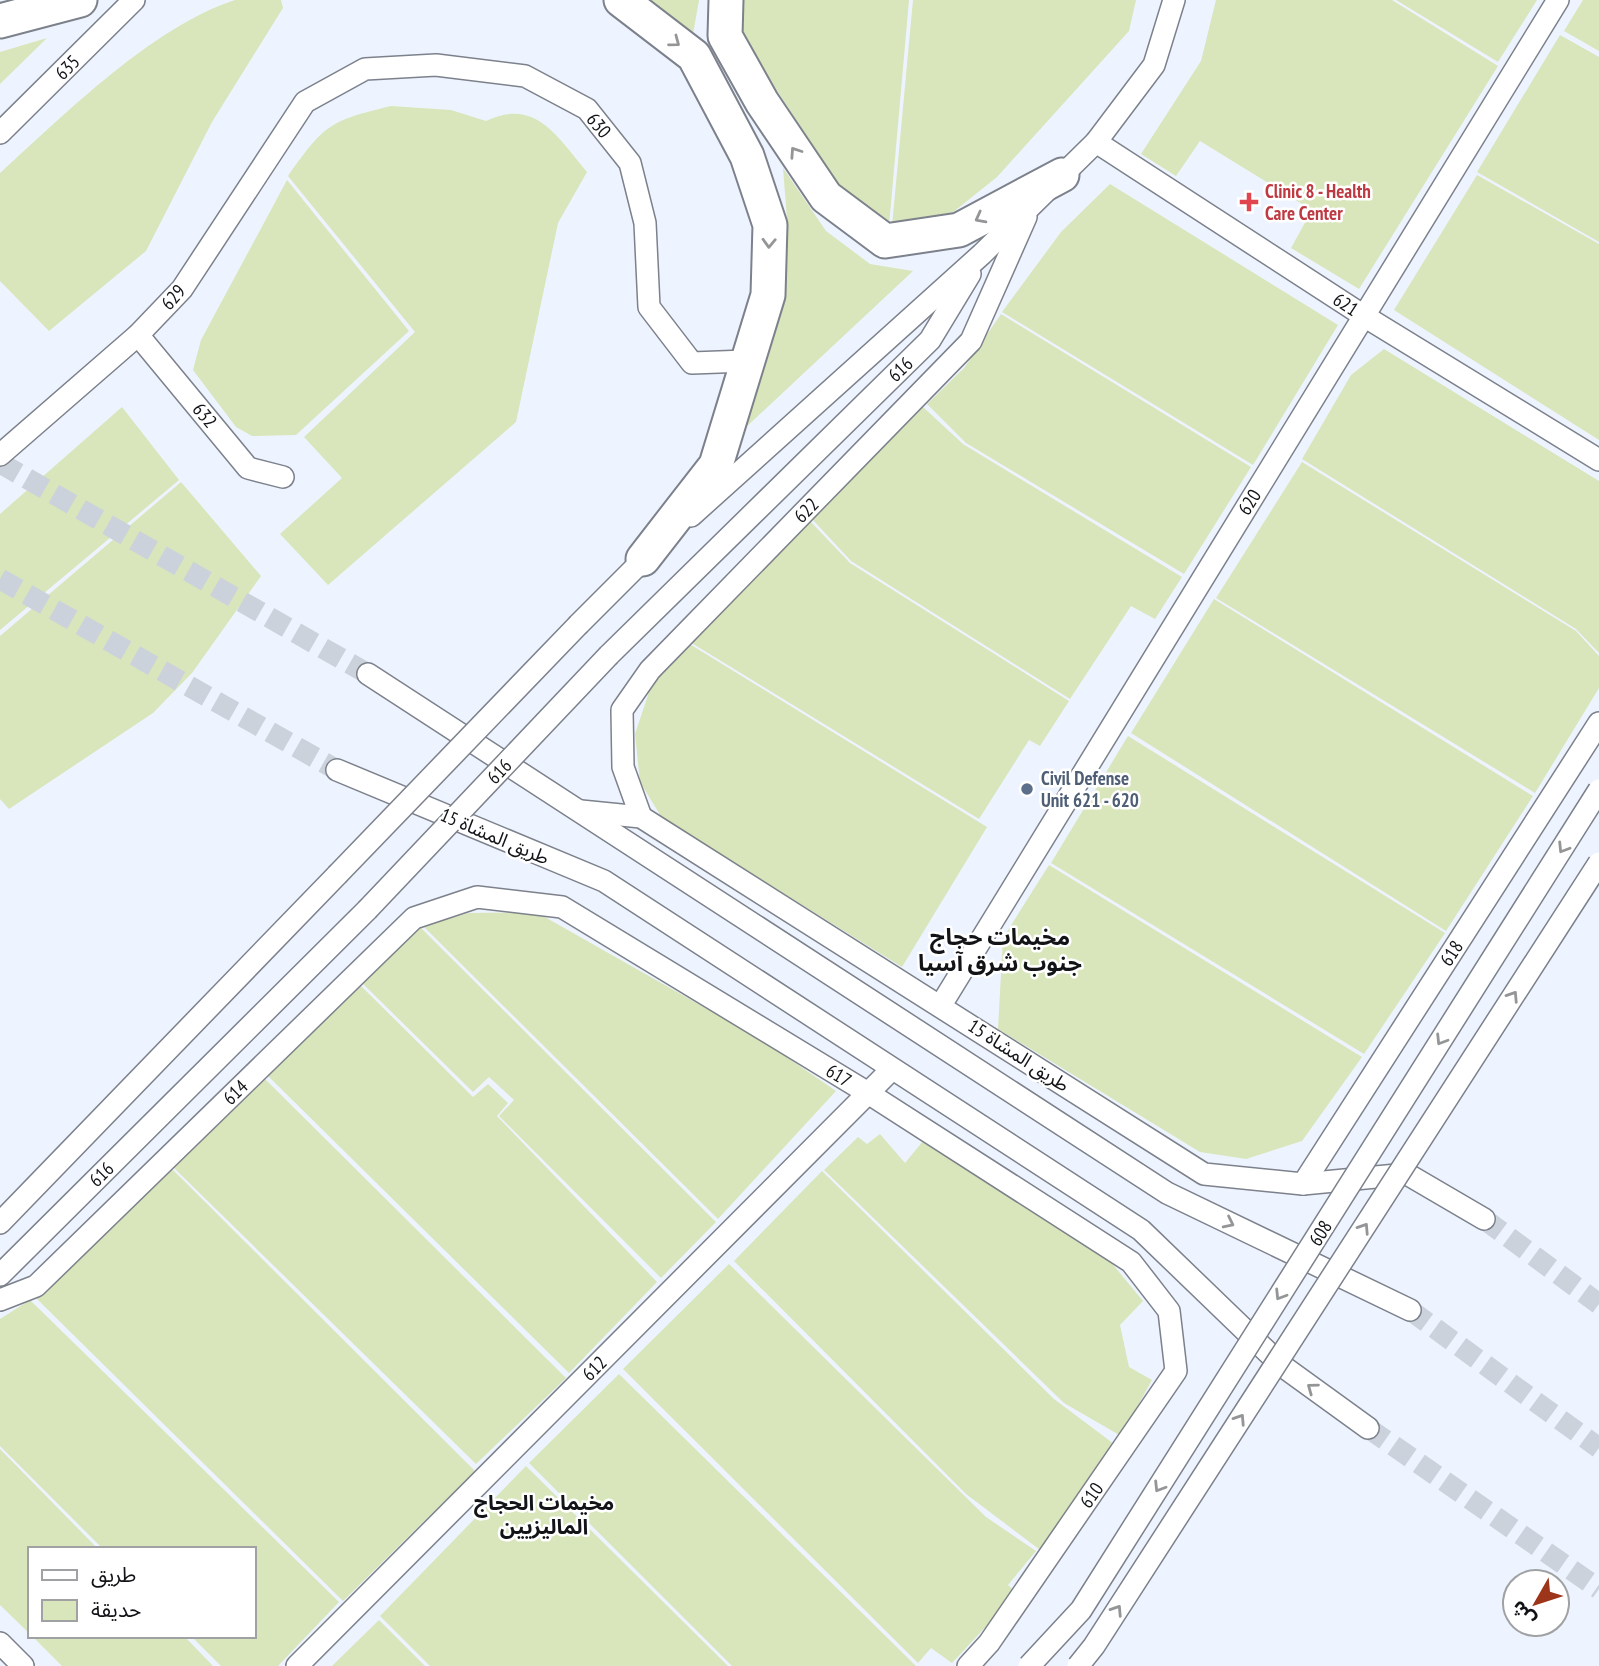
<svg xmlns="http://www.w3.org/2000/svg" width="1599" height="1666" font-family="'PT Sans Narrow','Noto Sans Arabic',sans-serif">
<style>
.green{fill:#d9e5ba}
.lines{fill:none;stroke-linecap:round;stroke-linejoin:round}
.street-tunnel{stroke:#ccd2dc;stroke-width:21;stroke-dasharray:21 10;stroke-linecap:butt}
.street-casing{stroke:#7c818b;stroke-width:24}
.primary-casing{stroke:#7c818b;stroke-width:37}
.street{stroke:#fff;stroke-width:21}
.primary{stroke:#fff;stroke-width:33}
.street-bridge-casing{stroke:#7c818b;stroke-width:24;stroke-linecap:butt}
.street-bridge{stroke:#fff;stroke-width:21}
.oneway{stroke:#949596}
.health-dot{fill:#e0444e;stroke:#fff;stroke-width:2.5}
.service-dot{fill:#5c6f8a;stroke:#fff;stroke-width:2.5}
.labels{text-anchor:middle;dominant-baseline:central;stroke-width:5;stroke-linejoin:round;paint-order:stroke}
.street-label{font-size:19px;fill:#111316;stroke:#fff}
.health-label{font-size:19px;font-weight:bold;fill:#be3a42;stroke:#fff;text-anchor:start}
.service-label{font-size:19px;font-weight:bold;fill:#4e5e75;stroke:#fff;text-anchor:start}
.neighbourhood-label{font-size:21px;font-weight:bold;fill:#111316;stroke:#fff}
.quarter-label{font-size:23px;font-weight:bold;fill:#111316;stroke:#fff}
</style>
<rect width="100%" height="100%" fill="#edf4ff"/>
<!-- green -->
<g class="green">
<path d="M235 0H281L283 8 212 122 146 251 49 331 0 281V173C65 114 152 27 235 0Z"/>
<polygon points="650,0 699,0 693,34"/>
<polygon points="732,0 909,0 889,226 846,196 749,48"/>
<polygon points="913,0 1136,0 1129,31 997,177 937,225 892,226"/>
<polygon points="1216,0 1392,0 1498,66 1359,289 1291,248 1312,210 1200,141 1176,176 1141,154 1201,61"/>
<polygon points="1396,0 1537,0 1498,62"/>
<polygon points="1583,0 1599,0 1599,51 1564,31"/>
<polygon points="1560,35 1599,57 1599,242 1477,172"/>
<polygon points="47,38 0,84 0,52"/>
<path d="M391 106 451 110 486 121C536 97 558 138 587 172L558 223 516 422 328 585 280 534 342 478 304 437 415 332 288 176C325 124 329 121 391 106Z"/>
<polygon points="783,168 826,231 870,264 913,271 744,429 779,315 787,219"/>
<polygon points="1477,175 1599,244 1599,440 1394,310"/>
<polygon points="287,180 409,331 296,435 252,436 236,427 193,370 201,340"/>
<polygon points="1110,184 1338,325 1253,465 1002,312 1061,232"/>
<polygon points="1001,314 1251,467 1184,574 966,443 927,404 964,368"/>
<polygon points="1384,349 1599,481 1599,653 1576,629 1302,459 1351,375"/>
<polygon points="122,407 179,480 0,630 0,514"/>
<polygon points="923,407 963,444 1182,577 1155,619 1131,606 1070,699 851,561 812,519"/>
<polygon points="1302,462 1576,631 1599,656 1599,688 1535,793 1216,598"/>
<polygon points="181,482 261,576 192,673 153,713 9,809 0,799 0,636"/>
<polygon points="809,520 850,563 1069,701 1040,746 1029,740 979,819 690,642"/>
<polygon points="1214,599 1533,796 1446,931 1131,733"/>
<polygon points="688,643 987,827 902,967 662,818 640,782 635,734 655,674"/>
<polygon points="1128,736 1445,933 1364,1054 1051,863"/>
<polygon points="1049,865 1362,1057 1302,1141 1246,1159 1200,1152 998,1029 1003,938"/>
<polygon points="536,912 760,1039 836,1091 718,1219 423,926 469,913"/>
<polygon points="420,927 716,1222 661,1278 499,1116 514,1100 489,1077 473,1092 361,982"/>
<polygon points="359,984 473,1097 488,1084 508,1103 497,1116 657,1282 569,1373 266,1074"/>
<polygon points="265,1079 566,1378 476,1464 173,1167"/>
<polygon points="880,1134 905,1163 923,1141 1110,1261 1143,1301 1120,1325 1129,1367 1152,1380 1121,1436 1064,1403 824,1170 858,1137 867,1144"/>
<polygon points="172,1169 475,1471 343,1601 35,1297"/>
<polygon points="822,1171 1054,1399 1114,1444 1044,1553 966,1494 734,1261"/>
<polygon points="729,1264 986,1517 1036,1551 1008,1585 1017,1593 952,1663 931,1648 918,1663 623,1369"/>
<polygon points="30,1300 339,1602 278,1666 221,1666 191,1636 254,1636 254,1549 103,1549 0,1446 0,1319"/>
<polygon points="619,1374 916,1666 732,1666 529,1463"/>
<polygon points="0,1449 98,1549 30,1549 30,1634 0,1605"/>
<polygon points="526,1466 728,1666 430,1666 380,1616"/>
<polygon points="379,1620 425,1666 332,1666"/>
<polygon points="32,1636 184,1636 213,1666 62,1666"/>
</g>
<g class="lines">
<!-- street-tunnel -->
<g class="street-tunnel">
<polyline points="0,463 368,674"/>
<polyline points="0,579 337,770"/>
<polyline points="1484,1219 1599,1304"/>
<polyline points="1410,1310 1599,1448"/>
<polyline points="1368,1428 1599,1589"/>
</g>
<!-- street casing -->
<g class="street-casing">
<g id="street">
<polyline points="0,133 134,0"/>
<polyline points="1096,142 1364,316 1599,460"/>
<polyline points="138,335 248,468 283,477"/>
<polyline points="0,455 138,335 182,289 305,102 365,69 436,65 525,76 587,109 630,163 645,223 649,307 692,363 746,361"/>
<polyline points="691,516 982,254 1096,142 1154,65 1174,0"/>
<polyline points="579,624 652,551"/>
<polyline points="609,655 930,340 970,274"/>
<polyline points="368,674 1167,1193 1410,1310"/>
<polyline points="337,770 604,881 1141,1230 1281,1365 1368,1428"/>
<polyline points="581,811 641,817 1204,1174 1303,1184 1407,1174 1484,1219"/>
<polyline points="641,817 623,767 622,710 650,670 971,341 1026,217"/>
<polyline points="941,1005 1558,0"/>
<polyline points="1303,1184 1599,723"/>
<polyline points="0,1223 337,875"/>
<polyline points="0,1275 367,910"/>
<polyline points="0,1300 36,1286 414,918 477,897 562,907 868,1093 1131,1262 1169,1311 1176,1371 989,1643 968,1666"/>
<polyline points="0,1643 23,1666"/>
<polyline points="297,1666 891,1070"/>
</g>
</g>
<!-- primary casing -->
<g class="primary-casing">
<g id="primary">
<polyline points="621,0 694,56 747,156 770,225 768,295 716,465 643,559"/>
<polyline points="726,0 725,36 762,102 826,197 885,241 959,230 1062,175"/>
<polyline points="0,21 80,0"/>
</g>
</g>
<!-- street -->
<use href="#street" class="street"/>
<!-- primary -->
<use href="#primary" class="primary"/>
<!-- street-bridge casing -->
<g class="street-bridge-casing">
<g id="street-bridge">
<polyline points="337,875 579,624"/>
<polyline points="367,910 609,655"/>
<polyline points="1029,1666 1081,1610 1599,790"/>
<polyline points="1078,1666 1094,1646 1599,863"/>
</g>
</g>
<!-- street-bridge -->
<use href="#street-bridge" class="street-bridge"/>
</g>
<!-- one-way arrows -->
<defs><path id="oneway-chevron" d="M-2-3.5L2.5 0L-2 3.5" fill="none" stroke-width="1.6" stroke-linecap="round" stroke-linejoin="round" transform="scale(1.75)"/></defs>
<g class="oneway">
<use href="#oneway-chevron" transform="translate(675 42) rotate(37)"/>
<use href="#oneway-chevron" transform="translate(795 152) rotate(-124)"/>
<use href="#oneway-chevron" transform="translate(980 218) rotate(152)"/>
<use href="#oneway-chevron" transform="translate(769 243) rotate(92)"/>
<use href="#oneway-chevron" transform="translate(1563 848) rotate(122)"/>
<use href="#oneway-chevron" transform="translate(1513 996) rotate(-57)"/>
<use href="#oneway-chevron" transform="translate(1441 1040) rotate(122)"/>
<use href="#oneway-chevron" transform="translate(1229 1223) rotate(26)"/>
<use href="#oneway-chevron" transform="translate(1364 1228) rotate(-57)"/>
<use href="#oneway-chevron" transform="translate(1280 1295) rotate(122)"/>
<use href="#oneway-chevron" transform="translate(1312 1388) rotate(-144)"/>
<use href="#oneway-chevron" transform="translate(1240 1419) rotate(-57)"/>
<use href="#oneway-chevron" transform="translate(1159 1487) rotate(122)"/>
<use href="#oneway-chevron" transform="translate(1117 1610) rotate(-57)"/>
</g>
<!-- markers -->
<path class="health-dot" d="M1245.5 191.5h7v7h7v7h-7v7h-7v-7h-7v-7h7z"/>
<circle class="service-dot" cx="1027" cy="789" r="7"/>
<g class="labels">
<!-- street labels -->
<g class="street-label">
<text transform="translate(67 67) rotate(-45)">635</text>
<text transform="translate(599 125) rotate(50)">630</text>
<text transform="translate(173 297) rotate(-49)">629</text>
<text transform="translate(1346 304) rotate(33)">621</text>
<text transform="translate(900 369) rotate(-44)">616</text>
<text transform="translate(205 415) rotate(50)">632</text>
<text transform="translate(1249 502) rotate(-58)">620</text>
<text transform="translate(806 510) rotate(-46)">622</text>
<text transform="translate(499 771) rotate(-47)">616</text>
<text transform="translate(495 836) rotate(23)">طريق المشاة 15</text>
<text transform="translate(1451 953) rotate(-57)">618</text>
<text transform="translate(1019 1055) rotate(33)">طريق المشاة 15</text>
<text transform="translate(839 1075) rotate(31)">617</text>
<text transform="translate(235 1092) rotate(-44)">614</text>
<text transform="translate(101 1174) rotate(-45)">616</text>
<text transform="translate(1320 1233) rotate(-58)">608</text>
<text transform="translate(594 1368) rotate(-45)">612</text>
<text transform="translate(1091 1495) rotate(-55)">610</text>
</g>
<!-- health labels -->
<g class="health-label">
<text x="1265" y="191">Clinic 8 - Health<tspan x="1265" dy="22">Care Center</tspan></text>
</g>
<!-- service labels -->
<g class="service-label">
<text x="1041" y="778">Civil Defense<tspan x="1041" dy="22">Unit 621 - 620</tspan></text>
</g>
<!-- neighbourhood labels -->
<g class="neighbourhood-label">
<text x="544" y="1502">مخيمات الحجاج<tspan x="544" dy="24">الماليزيين</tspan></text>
</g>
<!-- quarter labels -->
<g class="quarter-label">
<text x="1000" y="936">مخيمات حجاج<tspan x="1000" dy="26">جنوب شرق آسيا</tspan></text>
</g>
</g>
<!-- legend -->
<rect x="28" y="1547" width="228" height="91" fill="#ffffff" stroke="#a0a1a2" stroke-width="2"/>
<rect x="42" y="1570" width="35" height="10" fill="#ffffff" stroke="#a0a1a2" stroke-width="2"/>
<text x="91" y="1582" font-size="21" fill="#111316">طريق</text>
<rect x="42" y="1600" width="35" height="21" fill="#d9e5ba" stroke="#a0a1a2" stroke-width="2"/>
<text x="91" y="1617" font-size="21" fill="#111316">حديقة</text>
<!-- north arrow -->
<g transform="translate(1536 1603) rotate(231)"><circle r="33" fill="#ffffff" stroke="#a0a1a2" stroke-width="2"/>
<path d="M0-5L12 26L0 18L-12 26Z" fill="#9d351a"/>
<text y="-10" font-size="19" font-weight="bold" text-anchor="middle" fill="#111316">ش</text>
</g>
</svg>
